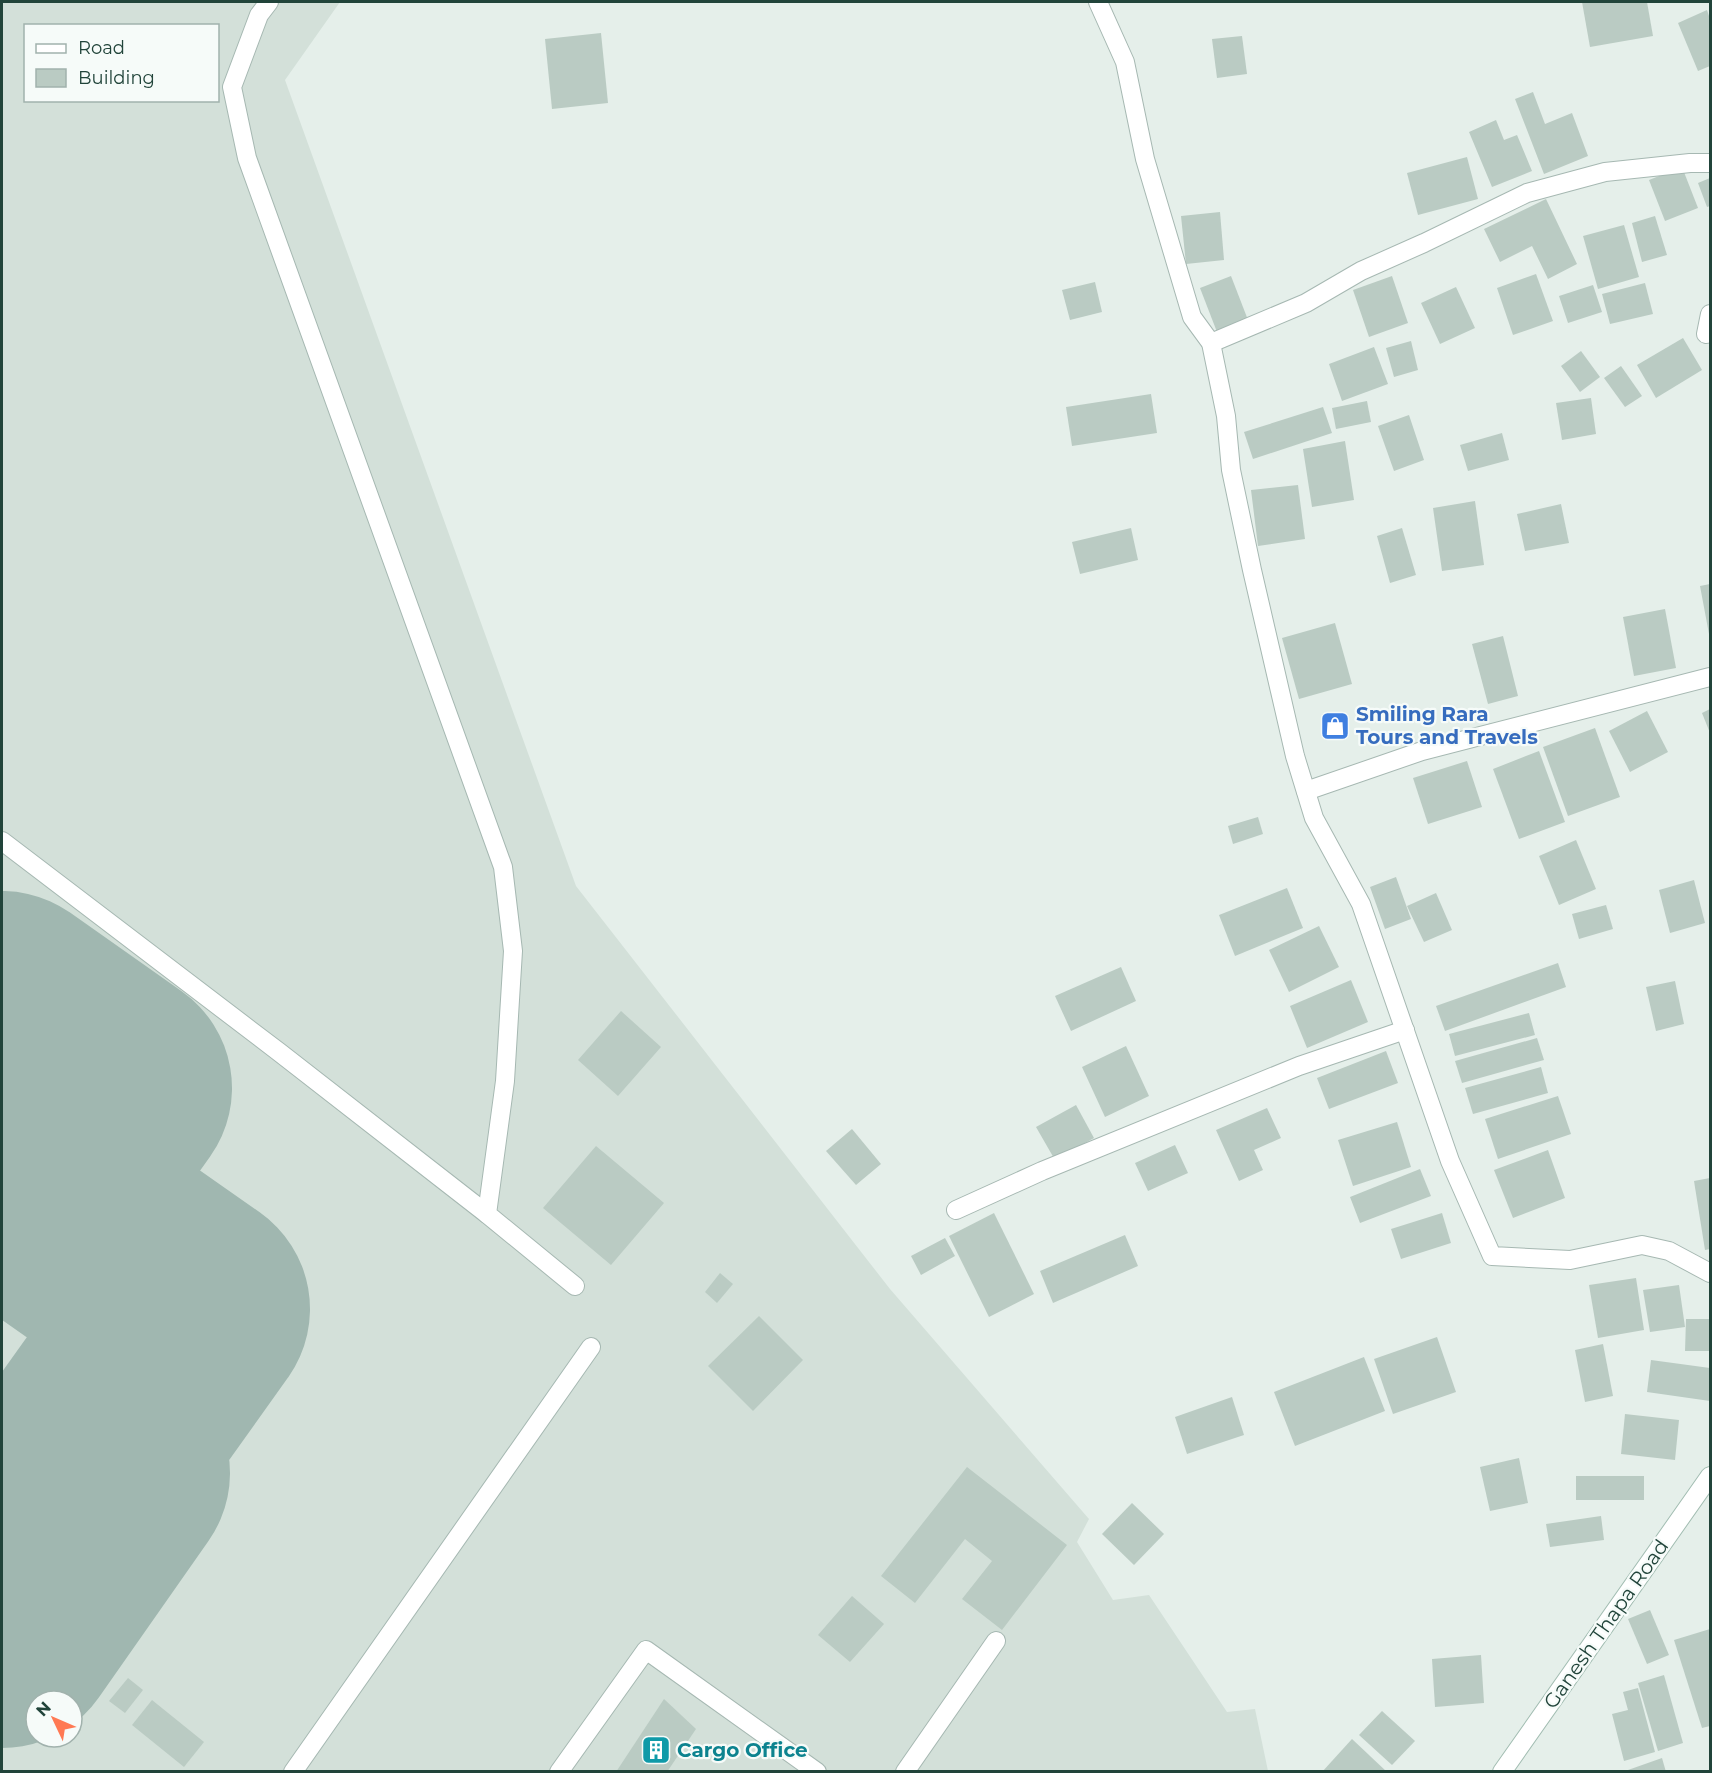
<svg xmlns="http://www.w3.org/2000/svg" width="1712" height="1773" font-family="Montserrat,sans-serif">
<style>
.built{fill:#d3e0d9;fill-rule:evenodd}
.lines{fill:none;stroke-linecap:round;stroke-linejoin:round}
.taxiway{stroke:#a0b7b0;stroke-width:94}
.runway{stroke:#a0b7b0;stroke-width:236}
.building{fill:#bacbc3}
.lane-casing{stroke:#a6b8b2;stroke-width:20}
.street-casing{stroke:#a6b8b2;stroke-width:20}
.secondary-casing{stroke:#a2bdb2;stroke-width:20}
.lane{stroke:#fff;stroke-width:18}
.street{stroke:#fff;stroke-width:18}
.secondary{stroke:#fff;stroke-width:18}
.labels{text-anchor:middle;dominant-baseline:central;stroke-width:4.5;stroke-linejoin:round;paint-order:stroke}
.shop-label{font-size:20px;font-weight:bold;fill:#366cbe;stroke:#f6fbf9;text-anchor:start}
.street-label{font-size:20px;fill:#21443a;stroke:#f6fbf9}
.culture-label{font-size:20px;font-weight:bold;fill:#0d838f;stroke:#f6fbf9;text-anchor:start}
</style>
<rect width="100%" height="100%" fill="#e5efea"/>
<!-- built -->
<path class="built" d="M2 2H340L285 80 576 886 890 1289 1089 1519 1077 1542 1113 1600 1149 1595 1227 1712 1255 1709 1268 1771 2 1772ZM26 26H218V100H26ZM36 1701H72V1737H36Z"/>
<g class="lines">
<!-- taxiway -->
<path class="taxiway" d="M2 1062C21 1084 10 1119 2 1143"/>
<!-- runway -->
<polyline class="runway" points="2,1009 114,1088 35,1199 192,1309 87,1456 112,1473 2,1630"/>
</g>
<!-- building -->
<g class="building">
<polygon points="1582,2 1647,2 1653,36 1590,47"/>
<polygon points="1707,10 1710,19 1710,66 1698,71 1678,23"/>
<polygon points="601,33 608,103 552,109 545,39"/>
<polygon points="1242,36 1247,74 1217,78 1212,39"/>
<polygon points="1533,92 1545,124 1572,113 1588,156 1544,174 1515,99"/>
<polygon points="1496,120 1504,140 1517,135 1532,171 1492,187 1469,132"/>
<polygon points="1467,157 1478,199 1418,215 1407,173"/>
<polygon points="1682,167 1698,208 1665,221 1649,180"/>
<polygon points="1710,178 1710,206 1707,207 1698,183"/>
<polygon points="1546,199 1577,264 1548,279 1532,246 1500,262 1484,229"/>
<polygon points="1220,212 1224,260 1186,264 1181,216"/>
<polygon points="1655,216 1667,255 1642,262 1632,223"/>
<polygon points="1624,225 1639,277 1598,289 1583,236"/>
<polygon points="1536,274 1553,321 1513,335 1497,288"/>
<polygon points="1231,276 1248,320 1217,332 1200,288"/>
<polygon points="1392,276 1408,323 1369,337 1353,290"/>
<polygon points="1095,282 1102,312 1070,320 1062,290"/>
<polygon points="1645,283 1653,314 1610,324 1602,294"/>
<polygon points="1593,285 1602,312 1568,323 1559,296"/>
<polygon points="1456,287 1475,328 1440,344 1421,303"/>
<polygon points="1683,338 1702,370 1656,398 1637,365"/>
<polygon points="1411,341 1418,370 1394,377 1386,348"/>
<polygon points="1374,347 1388,384 1342,401 1329,364"/>
<polygon points="1581,351 1600,377 1580,392 1561,366"/>
<polygon points="1621,366 1642,396 1625,407 1604,378"/>
<polygon points="1151,394 1157,433 1072,446 1066,407"/>
<polygon points="1591,398 1596,434 1562,440 1556,403"/>
<polygon points="1367,401 1371,422 1336,429 1332,408"/>
<polygon points="1323,407 1332,433 1253,459 1244,432"/>
<polygon points="1409,415 1424,460 1394,471 1378,426"/>
<polygon points="1502,433 1509,460 1468,471 1460,445"/>
<polygon points="1345,441 1354,500 1312,507 1303,449"/>
<polygon points="1298,485 1305,539 1258,546 1251,490"/>
<polygon points="1475,501 1484,565 1442,571 1433,508"/>
<polygon points="1561,504 1569,543 1525,551 1517,514"/>
<polygon points="1131,528 1138,560 1080,574 1072,542"/>
<polygon points="1402,528 1416,575 1390,583 1377,536"/>
<polygon points="1710,584 1710,634 1709,634 1700,586"/>
<polygon points="1665,609 1676,668 1634,676 1623,617"/>
<polygon points="1335,623 1352,684 1299,699 1282,638"/>
<polygon points="1503,636 1518,696 1488,704 1472,644"/>
<polygon points="1710,709 1710,733 1702,713"/>
<polygon points="1647,711 1668,752 1630,772 1609,731"/>
<polygon points="1595,728 1620,797 1568,816 1543,747"/>
<polygon points="1539,751 1565,822 1519,839 1493,769"/>
<polygon points="1467,761 1482,807 1428,824 1413,778"/>
<polygon points="1258,817 1263,834 1233,844 1228,826"/>
<polygon points="1576,840 1596,889 1559,905 1539,856"/>
<polygon points="1396,877 1411,919 1385,929 1370,887"/>
<polygon points="1694,880 1705,923 1670,933 1659,890"/>
<polygon points="1287,888 1303,928 1235,956 1219,915"/>
<polygon points="1436,893 1452,930 1424,942 1407,906"/>
<polygon points="1606,905 1613,929 1579,939 1572,914"/>
<polygon points="1319,926 1339,967 1289,992 1269,950"/>
<polygon points="1558,963 1566,987 1445,1031 1436,1006"/>
<polygon points="1121,967 1136,1001 1071,1031 1055,996"/>
<polygon points="1351,980 1368,1022 1307,1048 1290,1006"/>
<polygon points="1675,981 1684,1024 1656,1031 1646,987"/>
<polygon points="621,1011 661,1047 618,1096 578,1060"/>
<polygon points="1529,1013 1535,1035 1455,1056 1449,1034"/>
<polygon points="1537,1038 1544,1060 1462,1083 1455,1061"/>
<polygon points="1126,1046 1149,1096 1105,1117 1082,1067"/>
<polygon points="1386,1051 1398,1083 1329,1109 1317,1078"/>
<polygon points="1541,1067 1548,1093 1473,1114 1465,1088"/>
<polygon points="1558,1096 1571,1134 1498,1159 1485,1119"/>
<polygon points="1076,1105 1094,1138 1055,1160 1036,1127"/>
<polygon points="1267,1108 1281,1138 1254,1150 1263,1170 1239,1181 1216,1130"/>
<polygon points="1397,1122 1411,1167 1353,1186 1338,1140"/>
<polygon points="852,1129 881,1164 856,1185 826,1151"/>
<polygon points="1175,1145 1188,1173 1148,1191 1135,1163"/>
<polygon points="596,1146 664,1203 611,1265 543,1208"/>
<polygon points="1548,1150 1565,1198 1513,1218 1494,1170"/>
<polygon points="1420,1169 1431,1196 1360,1223 1350,1197"/>
<polygon points="1710,1178 1710,1249 1705,1250 1694,1181"/>
<polygon points="994,1213 1034,1294 989,1317 949,1236"/>
<polygon points="1442,1213 1451,1243 1401,1259 1391,1229"/>
<polygon points="1125,1235 1138,1266 1053,1303 1040,1271"/>
<polygon points="945,1238 955,1256 921,1275 911,1256"/>
<polygon points="720,1273 733,1284 717,1303 705,1292"/>
<polygon points="1636,1278 1644,1330 1598,1338 1589,1285"/>
<polygon points="1679,1285 1685,1327 1650,1332 1643,1290"/>
<polygon points="759,1316 803,1360 753,1411 708,1366"/>
<polygon points="1686,1319 1710,1319 1710,1351 1685,1351"/>
<polygon points="1437,1337 1456,1392 1393,1414 1374,1359"/>
<polygon points="1603,1344 1613,1396 1585,1402 1575,1350"/>
<polygon points="1364,1357 1385,1411 1295,1446 1274,1392"/>
<polygon points="1651,1360 1710,1368 1710,1401 1647,1392"/>
<polygon points="1232,1397 1244,1435 1187,1454 1175,1417"/>
<polygon points="1625,1414 1679,1420 1675,1460 1621,1454"/>
<polygon points="1519,1458 1528,1503 1490,1511 1480,1467"/>
<polygon points="967,1467 1067,1545 1002,1630 962,1599 992,1561 965,1539 915,1603 881,1576"/>
<rect x="1576" y="1476" width="68" height="24"/>
<polygon points="1132,1503 1164,1534 1134,1565 1102,1534"/>
<polygon points="1601,1516 1604,1540 1550,1547 1546,1524"/>
<polygon points="852,1596 884,1624 850,1662 818,1635"/>
<polygon points="1650,1610 1669,1655 1647,1664 1628,1619"/>
<polygon points="1710,1629 1710,1726 1702,1728 1674,1640"/>
<polygon points="1481,1655 1484,1703 1435,1707 1432,1659"/>
<polygon points="1664,1675 1683,1743 1658,1751 1638,1683"/>
<polygon points="128,1678 143,1690 125,1713 109,1701"/>
<polygon points="1638,1688 1655,1752 1624,1761 1612,1714 1628,1710 1623,1692"/>
<polygon points="664,1699 696,1729 667,1772 616,1772"/>
<polygon points="152,1700 204,1742 184,1767 132,1725"/>
<polygon points="1382,1711 1415,1741 1392,1765 1359,1735"/>
<polygon points="1352,1739 1387,1772 1322,1772"/>
<polygon points="1662,1758 1666,1772 1629,1772 1628,1770"/>
</g>
<g class="lines">
<!-- lane casing -->
<g class="lane-casing">
<g id="lane">
<polyline points="269,2 259,15 232,87 247,158 503,867 513,951 505,1081 487,1214 575,1286"/>
<polyline points="2,841 279,1052 487,1214"/>
<polyline points="293,1772 591,1347"/>
<polyline points="559,1772 646,1650 817,1772"/>
<polyline points="905,1772 996,1641"/>
</g>
</g>
<!-- street casing -->
<g class="street-casing">
<g id="street">
<polyline points="1098,2 1125,62 1145,159 1192,317 1211,343 1226,416 1231,470 1252,570 1295,756 1314,818 1361,904 1450,1161 1492,1256 1570,1260 1642,1245 1669,1251 1710,1273"/>
<polyline points="1706,334 1710,314"/>
<polyline points="1211,343 1306,303 1361,271 1424,243 1527,193 1605,172 1690,163 1710,163"/>
<polyline points="1306,791 1422,751 1710,677"/>
<polyline points="956,1210 1042,1171 1299,1066 1405,1030"/>
</g>
</g>
<!-- secondary casing -->
<g class="secondary-casing">
<polyline id="secondary" points="1502,1772 1710,1476"/>
</g>
<!-- lane -->
<use href="#lane" class="lane"/>
<!-- street -->
<use href="#street" class="street"/>
<!-- secondary -->
<use href="#secondary" class="secondary"/>
</g>
<!-- icons -->
<defs>
<g id="shop-square" transform="scale(1.5)"><rect x="-9" y="-9" width="18" height="18" rx="4" fill="#3f7fe0" stroke="#f6fbf9"/><path d="M-5-2.5h2.3a2.7 3.5 0 0 1 5.4 0H5L5.5 6h-11ZM-1.5-2.5h3a1.5 2.3 0 0 0-3 0Z" fill="#fff"/></g>
<g id="building-square" transform="scale(1.5)"><rect x="-9" y="-9" width="18" height="18" rx="4" fill="#0f9aa8" stroke="#f6fbf9"/><path d="M-4-6H4V6H1V3H-1V6H-4ZM-2.5-4.3h1.7v1.8h-1.7ZM.8-4.3h1.7v1.8H.8ZM-2.5-1h1.7V.8h-1.7ZM.8-1h1.7V.8H.8Z" fill="#fff"/></g>
</defs>
<g fill-rule="evenodd">
<use href="#shop-square" x="1335" y="726"/>
<use href="#building-square" x="656" y="1750"/>
</g>
<g class="labels">
<!-- shop labels -->
<g class="shop-label">
<text x="1356" y="714">Smiling Rara<tspan x="1356" dy="23">Tours and Travels</tspan></text>
</g>
<!-- street labels -->
<g class="street-label">
<text transform="translate(1606 1624) rotate(-55)">Ganesh Thapa Road</text>
</g>
<!-- culture labels -->
<g class="culture-label">
<text x="677" y="1750">Cargo Office</text>
</g>
</g>
<!-- border -->
<rect width="1712" height="1773" fill="none" stroke="#21443a" stroke-width="6"/>
<!-- legend -->
<rect x="24" y="24" width="195" height="78" fill="#f6fbf9" stroke="#a1b2ad" stroke-width="1.5"/>
<rect x="36" y="44" width="30" height="9" fill="#ffffff" stroke="#a1b2ad" stroke-width="1.5"/>
<text x="78" y="54" font-size="18" fill="#21443a">Road</text>
<rect x="36" y="69" width="30" height="18" fill="#bacbc3" stroke="#a1b2ad" stroke-width="1.5"/>
<text x="78" y="84" font-size="18" fill="#21443a">Building</text>
<!-- north arrow -->
<g transform="translate(54 1719) rotate(314)"><circle r="28" fill="#f6fbf9" stroke="#a1b2ad" stroke-width="1.5"/>
<path d="M0-4.5L10 22L0 15L-10 22Z" fill="#ff7953"/>
<text y="-9" font-size="16" font-weight="bold" text-anchor="middle" fill="#21443a">N</text>
</g>
</svg>
